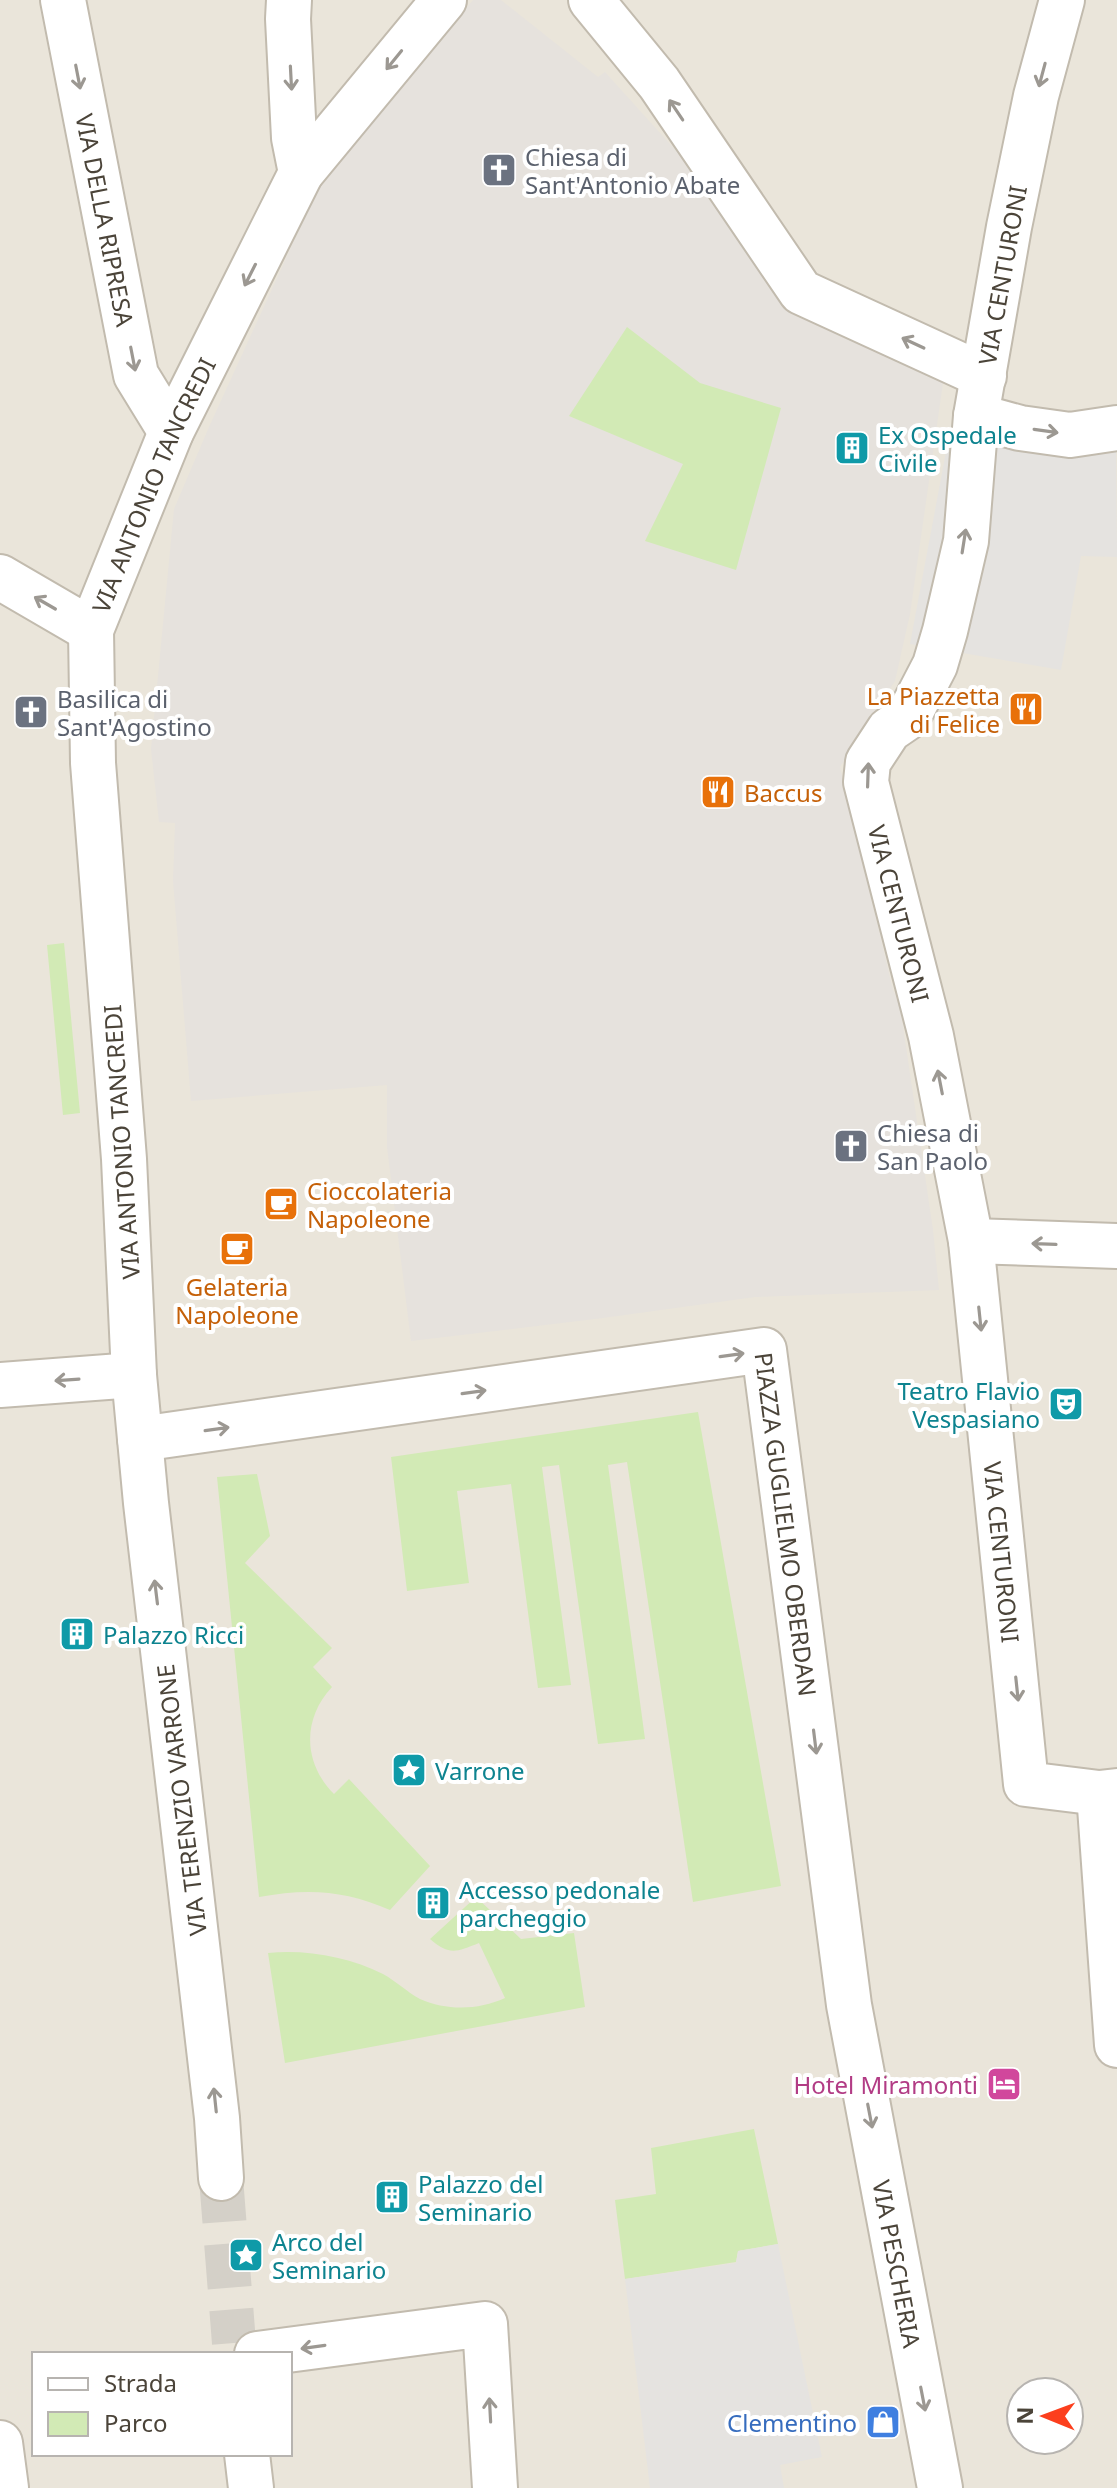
<svg xmlns="http://www.w3.org/2000/svg" width="1117" height="2488" font-family="'Noto Sans',sans-serif">
<style>
.residential{fill:#eae5da;fill-rule:evenodd}
.industrial{fill:#e6e2dd}
.green{fill:#d2eab5}
.parking{fill:#e5e3e0}
.lines{fill:none;stroke-linecap:round;stroke-linejoin:round}
.minor-tunnel{stroke:#d4d0c8;stroke-width:44;stroke-dasharray:44 22;stroke-linecap:butt}
.minor-casing{stroke:#c2bbae;stroke-width:48}
.minor{stroke:#fff;stroke-width:44}
.oneway{stroke:#9c9892}
.labels{text-anchor:middle;dominant-baseline:central;stroke-width:8;stroke-linejoin:round;paint-order:stroke}
.worship-label{font-size:24px;fill:#5b616d;stroke:#fff;text-anchor:start}
.street-label{font-size:24px;fill:#4b4439;stroke:#fff}
.culture-label{font-size:24px;fill:#0d838f;stroke:#fff;text-anchor:start}
.food-label{font-size:24px;fill:#c56008;stroke:#fff;text-anchor:start}
.hotel-label{font-size:24px;fill:#b23c85;stroke:#fff;text-anchor:end}
.shop-label{font-size:24px;fill:#366cbe;stroke:#fff;text-anchor:end}
</style>
<rect width="100%" height="100%" fill="#f6f3ec"/>
<!-- residential -->
<path class="residential" d="M0 0H1117V2488H0ZM34 2354H290V2454H34ZM1021 2392H1069V2440H1021Z"/>
<!-- industrial -->
<polygon class="industrial" points="473,0 501,0 598,77 605,72 680,155 778,283 775,291 943,383 910,614 895,681 840,767 893,990 900,1006 933,1230 939,1290 755,1297 603,1318 411,1341 387,1147 387,1085 191,1101 173,881 175,823 159,822 151,749 174,509 209,427 320,184"/>
<!-- green -->
<g class="green">
<polygon points="627,327 700,383 781,408 736,570 645,541 683,464 569,416"/>
<polygon points="64,943 80,1113 63,1115 47,945"/>
<polygon points="698,1412 781,1886 693,1902 627,1462 608,1465 645,1739 598,1744 559,1465 542,1467 571,1685 538,1688 511,1484 457,1491 469,1583 407,1591 391,1457"/>
<path d="M257 1474 270 1536 245 1563 332 1648 313 1667 332 1687C302 1719 303 1763 334 1794L349 1779 430 1866 390 1910C345 1890 307 1888 259 1897L217 1477Z"/>
<path d="M476 1897 521 1939 574 1933 585 2007 285 2063 268 1953C306 1949 349 1957 383 1974 396 1981 407 1992 420 1999 447 2011 479 2010 505 1998L479 1943C456 1952 450 1956 430 1939Z"/>
<polygon points="754,2129 778,2244 738,2251 736,2262 625,2279 615,2200 656,2194 651,2148"/>
</g>
<!-- parking -->
<g class="parking">
<polygon points="951,425 1004,436 1116,446 1117,557 1081,556 1061,670 910,644"/>
<polygon points="778,2244 822,2457 780,2465 784,2488 650,2488 625,2279 736,2263 738,2251"/>
</g>
<g class="lines">
<!-- minor-tunnel -->
<polyline class="minor-tunnel" points="221,2178 234,2343"/>
<!-- minor casing -->
<g class="minor-casing">
<g id="minor">
<path id="s1" d="M63 0 136 375 171 432"/>
<polyline points="289,0 288,19 294,138 301,173"/>
<polyline points="591,0 659,83 801,292 984,376"/>
<path id="s2" d="M1062 0 1036 96 1009 227 976 416 966 541 945 631 935 665 908 717 889 730 868 762 866 782 931 1036 971 1241 1026 1784 1099 1793 1117 1791"/>
<polyline points="976,416 1020,428 1070,435 1117,428"/>
<polyline points="0,577 91,630"/>
<polyline points="971,1241 1117,1246"/>
<polyline points="0,1385 134,1375"/>
<path id="s3" d="M140 1439 764 1350 849 2005 940 2488"/>
<polyline points="1099,1793 1117,2045"/>
<path id="s4" d="M221 2178 217 2118 146 1503 134 1375 124 1159 93 763 91 630 171 432 301 173 444 0"/>
<polyline points="257,2354 485,2324 495,2488"/>
<polyline points="0,2443 6,2488"/>
<polyline points="247,2454 251,2488"/>
</g>
</g>
<!-- minor -->
<use href="#minor" class="minor"/>
</g>
<!-- one-way arrows -->
<defs><path id="oneway-shaft" d="M-6 0H5M1.5-3L5.5 0L1.5 3" fill="none" stroke-width="1.6" stroke-linecap="round" stroke-linejoin="round" transform="scale(2)"/></defs>
<g class="oneway">
<use href="#oneway-shaft" transform="translate(394 60) rotate(129)"/>
<use href="#oneway-shaft" transform="translate(1042 75) rotate(105)"/>
<use href="#oneway-shaft" transform="translate(78 77) rotate(79)"/>
<use href="#oneway-shaft" transform="translate(291 78) rotate(87)"/>
<use href="#oneway-shaft" transform="translate(676 110) rotate(-124)"/>
<use href="#oneway-shaft" transform="translate(250 275) rotate(117)"/>
<use href="#oneway-shaft" transform="translate(913 343) rotate(-155)"/>
<use href="#oneway-shaft" transform="translate(133 359) rotate(79)"/>
<use href="#oneway-shaft" transform="translate(1046 431) rotate(8)"/>
<use href="#oneway-shaft" transform="translate(964 541) rotate(-81)"/>
<use href="#oneway-shaft" transform="translate(45 603) rotate(-150)"/>
<use href="#oneway-shaft" transform="translate(868 775) rotate(-88)"/>
<use href="#oneway-shaft" transform="translate(940 1082) rotate(-101)"/>
<use href="#oneway-shaft" transform="translate(1044 1244) rotate(-178)"/>
<use href="#oneway-shaft" transform="translate(980 1319) rotate(84)"/>
<use href="#oneway-shaft" transform="translate(732 1355) rotate(-8)"/>
<use href="#oneway-shaft" transform="translate(67 1380) rotate(176)"/>
<use href="#oneway-shaft" transform="translate(474 1392) rotate(-8)"/>
<use href="#oneway-shaft" transform="translate(217 1429) rotate(-8)"/>
<use href="#oneway-shaft" transform="translate(156 1592) rotate(-97)"/>
<use href="#oneway-shaft" transform="translate(1017 1689) rotate(84)"/>
<use href="#oneway-shaft" transform="translate(815 1742) rotate(83)"/>
<use href="#oneway-shaft" transform="translate(215 2100) rotate(-96)"/>
<use href="#oneway-shaft" transform="translate(870 2116) rotate(79)"/>
<use href="#oneway-shaft" transform="translate(313 2347) rotate(172)"/>
<use href="#oneway-shaft" transform="translate(923 2399) rotate(79)"/>
<use href="#oneway-shaft" transform="translate(490 2410) rotate(-93)"/>
</g>
<!-- icons -->
<defs>
<g id="church-square" transform="scale(1.8)"><rect x="-9" y="-9" width="18" height="18" rx="4" fill="#6b7280" stroke="#fff"/><path d="M-1.2-6h2.4v3.5h3.3v2.4h-3.3V6h-2.4V-.1h-3.3v-2.4h3.3Z" fill="#fff"/></g>
<g id="building-square" transform="scale(1.8)"><rect x="-9" y="-9" width="18" height="18" rx="4" fill="#0f9aa8" stroke="#fff"/><path d="M-4-6H4V6H1V3H-1V6H-4ZM-2.5-4.3h1.7v1.8h-1.7ZM.8-4.3h1.7v1.8H.8ZM-2.5-1h1.7V.8h-1.7ZM.8-1h1.7V.8H.8Z" fill="#fff"/></g>
<g id="restaurant-square" transform="scale(1.8)"><rect x="-9" y="-9" width="18" height="18" rx="4" fill="#e8710a" stroke="#fff"/><path d="M-5-6h1v4h1v-4h1v4h1v-4h1v5L-1.5 .5V6h-2V.5L-5-1ZM5-6V6H3V1.5H1.5Q1.5-4 5-6Z" fill="#fff"/></g>
<g id="cafe-square" transform="scale(1.8)"><rect x="-9" y="-9" width="18" height="18" rx="4" fill="#e8710a" stroke="#fff"/><path d="M-5.5-4.5H6V0H3Q3 3.5 0 3.5H-2.5Q-5.5 3.5-5.5 0ZM3-3.2v2h1.7v-2ZM-6 4.5H4V6H-6Z" fill="#fff"/></g>
<g id="theatre-square" transform="scale(1.8)"><rect x="-9" y="-9" width="18" height="18" rx="4" fill="#0f9aa8" stroke="#fff"/><path d="M-5-5.5Q0-4 5-5.5V0Q5 5 0 6Q-5 5-5 0ZM-3.3-2.5H-1v1.5H-3.3ZM1-2.5H3.3v1.5H1ZM-2.8 1Q0 5.5 2.8 1Z" fill="#fff"/></g>
<g id="sight-square" transform="scale(1.8)"><rect x="-9" y="-9" width="18" height="18" rx="4" fill="#0f9aa8" stroke="#fff"/><path d="M0-6L1.8-2.2L6-1.7L2.9 1.2L3.7 5.4L0 3.3L-3.7 5.4L-2.9 1.2L-6-1.7L-1.8-2.2Z" fill="#fff"/></g>
<g id="hotel-square" transform="scale(1.8)"><rect x="-9" y="-9" width="18" height="18" rx="4" fill="#d1479c" stroke="#fff"/><path d="M-6-4.5h1.5V1H6V5H4.5V3h-9V5H-6ZM-4 0a1.8 1.8 0 1 1 3.6 0ZM.5 0V-2.5h3Q6-2.5 6 0Z" fill="#fff"/></g>
<g id="shop-square" transform="scale(1.8)"><rect x="-9" y="-9" width="18" height="18" rx="4" fill="#3f7fe0" stroke="#fff"/><path d="M-5-2.5h2.3a2.7 3.5 0 0 1 5.4 0H5L5.5 6h-11ZM-1.5-2.5h3a1.5 2.3 0 0 0-3 0Z" fill="#fff"/></g>
</defs>
<g fill-rule="evenodd">
<use href="#church-square" x="499" y="170"/>
<use href="#building-square" x="852" y="448"/>
<use href="#restaurant-square" x="1026" y="709"/>
<use href="#church-square" x="31" y="712"/>
<use href="#restaurant-square" x="718" y="792"/>
<use href="#church-square" x="851" y="1146"/>
<use href="#cafe-square" x="281" y="1204"/>
<use href="#cafe-square" x="237" y="1249"/>
<use href="#theatre-square" x="1066" y="1404"/>
<use href="#building-square" x="77" y="1634"/>
<use href="#sight-square" x="409" y="1770"/>
<use href="#building-square" x="433" y="1903"/>
<use href="#hotel-square" x="1004" y="2084"/>
<use href="#building-square" x="392" y="2197"/>
<use href="#sight-square" x="246" y="2255"/>
<use href="#shop-square" x="883" y="2422"/>
</g>
<g class="labels">
<!-- worship labels -->
<g class="worship-label">
<text x="525" y="156">Chiesa di<tspan x="525" dy="28">Sant'Antonio Abate</tspan></text>
<text x="57" y="698">Basilica di<tspan x="57" dy="28">Sant'Agostino</tspan></text>
<text x="877" y="1132">Chiesa di<tspan x="877" dy="28">San Paolo</tspan></text>
</g>
<!-- street labels -->
<g class="street-label">
<text stroke="none"><textPath href="#s1" startOffset="224">VIA DELLA RIPRESA</textPath></text>
<text transform="translate(1002 275) rotate(-80)">VIA CENTURONI</text>
<text stroke="none"><textPath href="#s4" startOffset="1712">VIA ANTONIO TANCREDI</textPath></text>
<text stroke="none"><textPath href="#s2" startOffset="954">VIA CENTURONI</textPath></text>
<text transform="translate(121 1142) rotate(-94)">VIA ANTONIO TANCREDI</text>
<text stroke="none"><textPath href="#s3" startOffset="806">PIAZZA GUGLIELMO OBERDAN</textPath></text>
<text stroke="none"><textPath href="#s2" startOffset="1602">VIA CENTURONI</textPath></text>
<text transform="translate(181 1800) rotate(-97)">VIA TERENZIO VARRONE</text>
<text stroke="none"><textPath href="#s3" startOffset="1554">VIA PESCHERIA</textPath></text>
</g>
<!-- culture labels -->
<g class="culture-label">
<text x="878" y="434">Ex Ospedale<tspan x="878" dy="28">Civile</tspan></text>
<text x="1040" y="1390" text-anchor="end">Teatro Flavio<tspan x="1040" dy="28">Vespasiano</tspan></text>
<text x="103" y="1634">Palazzo Ricci</text>
<text x="435" y="1770">Varrone</text>
<text x="459" y="1889">Accesso pedonale<tspan x="459" dy="28">parcheggio</tspan></text>
<text x="418" y="2183">Palazzo del<tspan x="418" dy="28">Seminario</tspan></text>
<text x="272" y="2241">Arco del<tspan x="272" dy="28">Seminario</tspan></text>
</g>
<!-- food labels -->
<g class="food-label">
<text x="1000" y="695" text-anchor="end">La Piazzetta<tspan x="1000" dy="28">di Felice</tspan></text>
<text x="744" y="792">Baccus</text>
<text x="307" y="1190">Cioccolateria<tspan x="307" dy="28">Napoleone</tspan></text>
<text x="237" y="1286" text-anchor="middle">Gelateria<tspan x="237" dy="28">Napoleone</tspan></text>
</g>
<!-- hotel labels -->
<g class="hotel-label">
<text x="978" y="2084">Hotel Miramonti</text>
</g>
<!-- shop labels -->
<g class="shop-label">
<text x="857" y="2422">Clementino</text>
</g>
</g>
<!-- legend -->
<rect x="32" y="2352" width="260" height="104" fill="#ffffff" stroke="#b7b4b0" stroke-width="2"/>
<rect x="48" y="2378" width="40" height="12" fill="#ffffff" stroke="#b7b4b0" stroke-width="2"/>
<text x="104" y="2392" font-size="24" fill="#4b4439">Strada</text>
<rect x="48" y="2412" width="40" height="24" fill="#d2eab5" stroke="#b7b4b0" stroke-width="2"/>
<text x="104" y="2432" font-size="24" fill="#4b4439">Parco</text>
<!-- north arrow -->
<g transform="translate(1045 2416) rotate(271)"><circle r="38" fill="#ffffff" stroke="#b7b4b0" stroke-width="2"/>
<path d="M0-6L14 30L0 20L-14 30Z" fill="#fc3f1d"/>
<text y="-12" font-size="22" font-weight="bold" text-anchor="middle" fill="#4b4439">N</text>
</g>
</svg>
